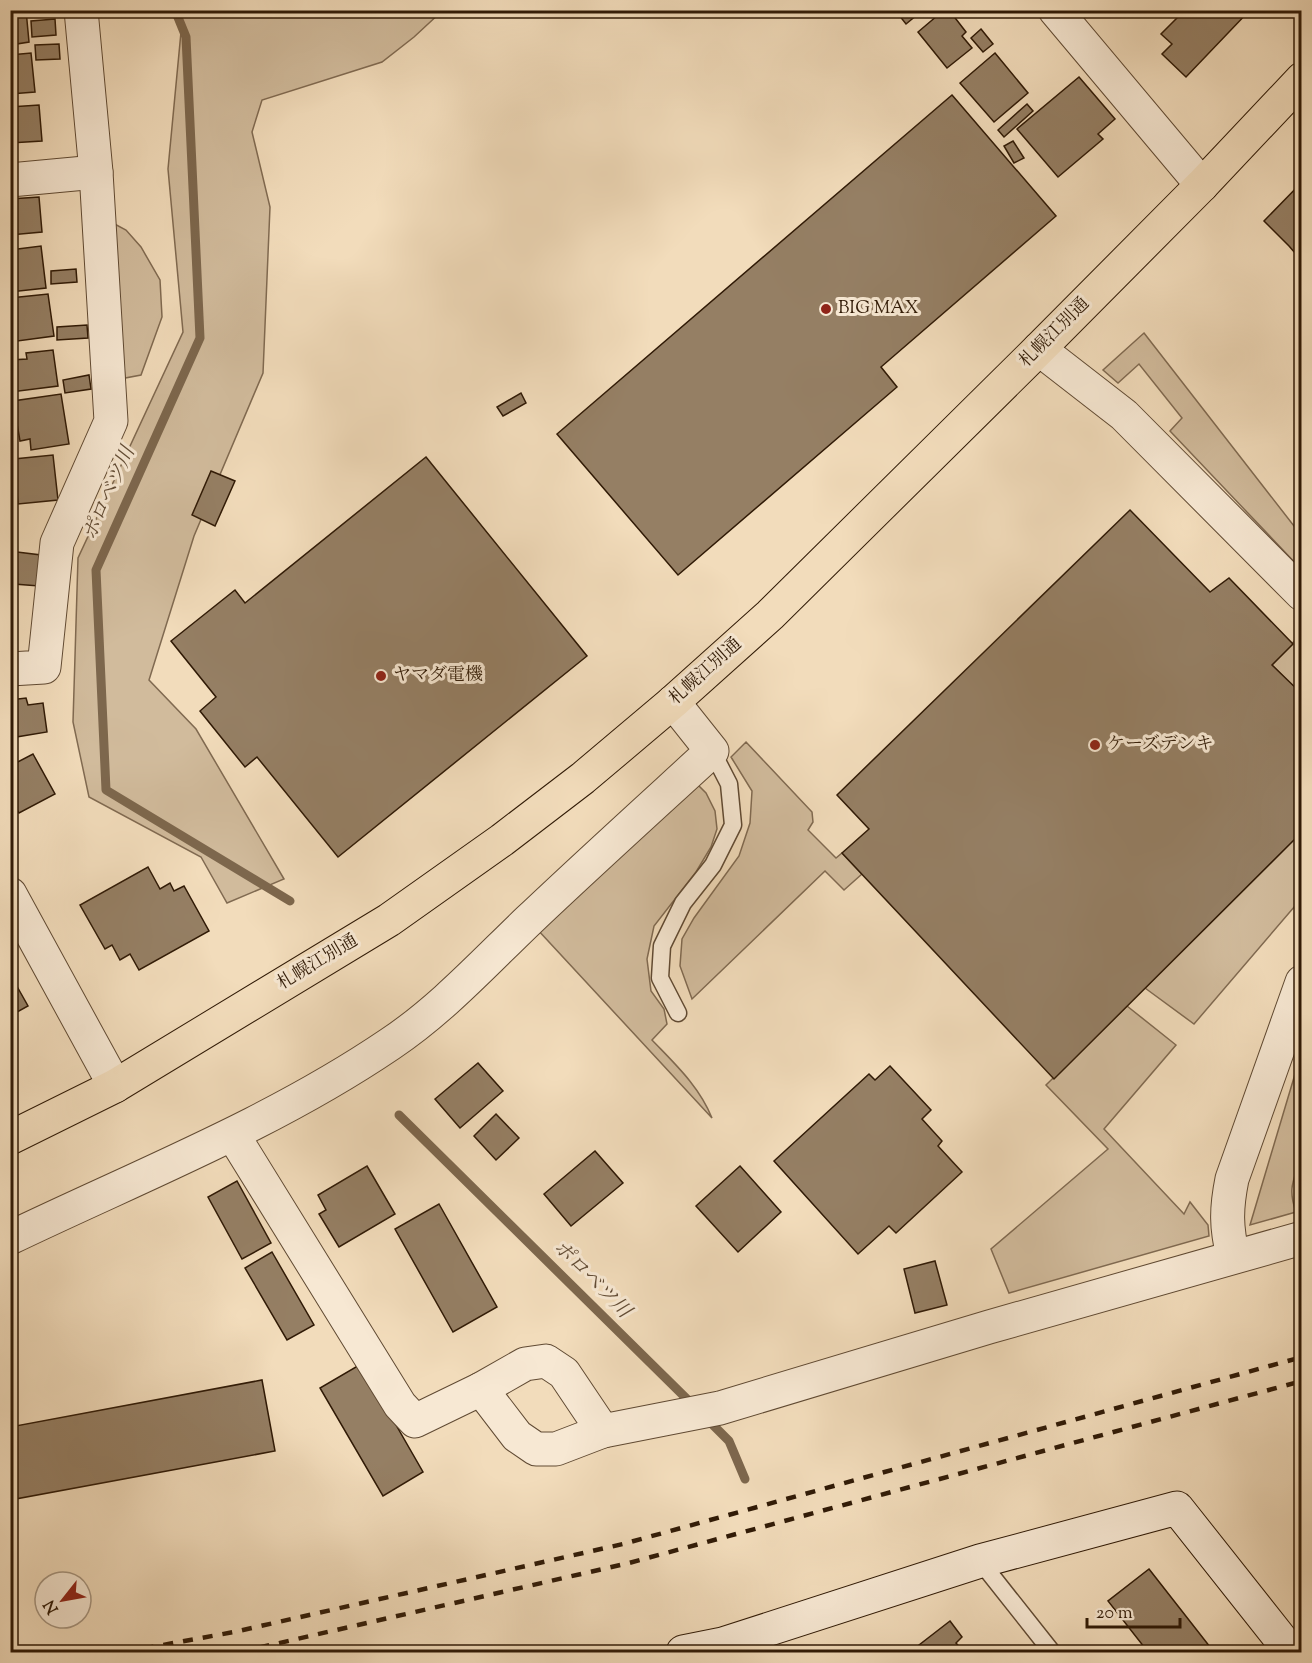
<svg xmlns="http://www.w3.org/2000/svg" width="1312" height="1663" font-family="'Sorts Mill Goudy','Noto Serif JP',serif">
<style>
.green{fill:#d1bb9c;stroke:#806a51;stroke-width:1.5}
.lines{fill:none;stroke-linecap:round;stroke-linejoin:round}
.stream{stroke:#7d674d;stroke-width:9}
.building{fill:#957f64;stroke:#301a06;stroke-width:1.5}
.lane-casing{stroke:#604a33;stroke-width:19}
.street-casing{stroke:#604a33;stroke-width:35}
.secondary-casing{stroke:#301a06;stroke-width:35}
.highway-casing{stroke:#301a06;stroke-width:35}
.lane{stroke:#f7e8d3;stroke-width:16}
.street{stroke:#f7e8d3;stroke-width:33}
.secondary{stroke:#f7e8d3;stroke-width:33}
.highway{stroke:#f2dcbb;stroke-width:33}
.rail{stroke:#301a06;stroke-width:4.5;stroke-dasharray:10 10;stroke-linecap:butt}
.poi-dot{fill:#8f2418;stroke:#f7e8d3;stroke-width:2}
.labels{text-anchor:middle;dominant-baseline:central;stroke-width:6;stroke-linejoin:round;paint-order:stroke}
.poi-label{font-size:18px;fill:#301a06;stroke:#f7e8d3;text-anchor:start}
.street-label{font-size:18px;fill:#301a06;stroke:#f7e8d3}
.water-label{font-size:20px;font-style:italic;fill:#634d36;stroke:#f7e8d3}
</style>
<rect width="100%" height="100%" fill="#f2dcbb"/>
<filter id="stains"><feTurbulence type="fractalNoise" baseFrequency=".00333" numOctaves="4"/><feColorMatrix values="0 0 0 0 .2 0 0 0 0 .09 0 0 0 0 .02 0 0 0 .5 -.17"/></filter>
<radialGradient id="worn" r=".72"><stop offset=".6" stop-color="#630" stop-opacity="0"/><stop offset="1" stop-color="#630" stop-opacity=".3"/></radialGradient>
<!-- green -->
<g class="green">
<polygon points="183,11 442,11 414,37 382,62 262,100 252,132 270,207 263,373 194,536 149,680 196,729 284,879 227,903 201,857 89,797 73,722 78,558 183,332 168,169"/>
<polygon points="109,221 126,230 141,247 160,280 162,317 141,375 125,378"/>
<polygon points="1144,333 1301,535 1301,569 1170,431 1182,418 1139,364 1118,383 1103,370"/>
<polygon points="1301,634 1301,694 1272,665"/>
<polygon points="746,742 812,812 813,822 808,830 836,858 842,853 862,874 844,890 825,871 692,999 680,966 682,939 694,918 739,856 750,823 752,791 731,757"/>
<path d="M695 782 706 793 715 811 717 829 711 847 696 872 654 926 647 959 651 991 664 1009 667 1024 652 1040C675 1064 699 1086 712 1118L537 929Z"/>
<polygon points="1301,832 1301,899 1194,1024 1145,988"/>
<polygon points="1127,1006 1176,1045 1104,1129 1184,1214 1190,1202 1208,1225 1209,1236 1009,1293 991,1249 1108,1149 1046,1085"/>
<path d="M1301 1054C1302 1085 1305 1118 1302 1148 1299 1176 1285 1182 1296 1212L1250 1225Z"/>
</g>
<g class="lines">
<!-- stream -->
<g class="stream">
<polyline points="175,10 186,37 200,338 96,570 106,790 290,901"/>
<polyline points="399,1115 694,1406"/>
<polyline points="706,1418 729,1441 745,1479"/>
</g>
</g>
<!-- building -->
<g class="building">
<polygon points="10,10 26,10 29,42 10,45"/>
<polygon points="895,10 923,10 906,24"/>
<polygon points="944,10 949,10 966,32 962,36 972,48 947,68 918,32"/>
<polygon points="1185,10 1250,10 1186,77 1162,54 1172,44 1161,34"/>
<polygon points="55,19 56,35 32,37 31,21"/>
<polygon points="981,29 993,44 983,52 971,38"/>
<polygon points="59,44 60,59 36,60 35,45"/>
<polygon points="31,53 35,92 10,94 10,55"/>
<polygon points="995,53 1028,93 994,122 960,83"/>
<polygon points="1079,77 1115,119 1098,134 1103,139 1058,177 1017,129"/>
<polygon points="952,95 1056,216 881,367 897,387 678,575 557,434"/>
<polygon points="1027,104 1033,111 1004,137 998,130"/>
<polygon points="39,105 42,141 10,143 10,107"/>
<polygon points="1013,141 1024,158 1014,163 1004,146"/>
<polygon points="1302,182 1302,261 1289,246 1264,221"/>
<polygon points="39,197 42,232 10,235 10,199"/>
<polygon points="41,246 46,288 10,292 10,250"/>
<polygon points="76,269 77,282 51,284 51,271"/>
<polygon points="48,294 54,336 10,342 10,298"/>
<polygon points="87,325 88,338 57,340 57,327"/>
<polygon points="53,350 58,386 11,392 10,360 27,359 26,353"/>
<polygon points="89,375 91,389 65,393 63,380"/>
<polygon points="521,393 526,403 503,416 497,407"/>
<polygon points="61,394 69,444 31,450 30,439 20,441 13,401"/>
<polygon points="53,455 58,500 18,504 14,459"/>
<polygon points="426,457 587,656 338,857 257,757 245,767 200,711 216,697 171,641 235,590 245,603"/>
<polygon points="211,471 235,481 215,526 192,515"/>
<polygon points="1130,510 1210,592 1229,578 1293,644 1272,665 1302,694 1302,832 1054,1079 842,853 869,829 837,795"/>
<polygon points="17,552 41,555 39,586 14,584"/>
<polygon points="26,698 28,705 43,703 47,732 10,738 10,700"/>
<polygon points="33,754 55,794 19,813 10,797 10,766"/>
<polygon points="148,867 160,889 170,883 174,891 184,886 209,931 139,970 130,954 120,960 112,945 105,949 80,905"/>
<polygon points="10,974 28,1006 10,1016"/>
<polygon points="478,1063 503,1091 460,1128 435,1099"/>
<polygon points="890,1066 931,1110 922,1119 942,1141 938,1146 962,1172 896,1233 889,1226 858,1254 774,1161 869,1074 875,1080"/>
<polygon points="496,1114 519,1138 496,1160 474,1136"/>
<polygon points="595,1151 623,1183 571,1226 544,1194"/>
<polygon points="367,1166 395,1214 339,1247 319,1214 326,1210 318,1195"/>
<polygon points="740,1166 781,1212 738,1252 696,1206"/>
<polygon points="237,1181 271,1243 242,1259 208,1197"/>
<polygon points="439,1204 497,1307 453,1332 395,1229"/>
<polygon points="272,1252 314,1325 287,1340 245,1268"/>
<polygon points="935,1261 947,1305 915,1313 904,1269"/>
<polygon points="361,1364 423,1472 383,1496 320,1388"/>
<polygon points="262,1380 275,1451 10,1500 10,1427"/>
<polygon points="1149,1569 1214,1652 1148,1652 1108,1601"/>
<polygon points="950,1621 962,1637 956,1643 964,1652 910,1652"/>
</g>
<g class="lines">
<!-- lane casing -->
<g class="lane-casing">
<g id="lane">
<polyline points="678,1013 660,978 662,946 683,903 713,865 733,825 729,784 712,751"/>
<polyline points="980,1561 1052,1652"/>
</g>
</g>
<!-- street casing -->
<g class="street-casing">
<g id="street">
<polyline points="1055,10 1202,185"/>
<polyline points="10,180 96,172"/>
<polyline points="1039,349 1124,415 1302,594"/>
<polyline points="10,669 44,667 57,543 111,421 96,172 81,10"/>
<polyline points="10,894 115,1086"/>
<polyline points="233,1135 400,1405 415,1421 481,1389 517,1436 536,1449 556,1449 603,1431 720,1408 989,1327 1302,1238"/>
<path d="M10 1238C139 1176 272 1124 390 1044 441 1010 484 963 529 920 589 863 651 807 712 751L673 702"/>
<path d="M1233 1256C1226 1227 1226 1209 1232 1179L1302 982"/>
<polyline points="481,1389 525,1364 546,1361 564,1373 603,1431"/>
</g>
</g>
<!-- secondary casing -->
<g class="secondary-casing">
<polyline id="secondary" points="683,1652 723,1644 980,1561 1177,1508 1291,1652"/>
</g>
<!-- highway casing -->
<g class="highway-casing">
<polyline id="highway" points="10,1138 115,1086 389,920 502,840 583,778 673,702 770,615 1039,349 1202,185 1302,79"/>
</g>
<!-- lane -->
<use href="#lane" class="lane"/>
<!-- street -->
<use href="#street" class="street"/>
<!-- secondary -->
<use href="#secondary" class="secondary"/>
<!-- highway -->
<use href="#highway" class="highway"/>
<!-- rail -->
<g class="rail">
<polyline points="124,1652 234,1632 623,1544 1302,1357"/>
<polyline points="240,1652 629,1563 1302,1381"/>
</g>
</g>
<!-- markers -->
<g class="poi-dot">
<circle cx="826" cy="309" r="6"/>
<circle cx="381" cy="676" r="6"/>
<circle cx="1095" cy="745" r="6"/>
</g>
<g class="labels">
<!-- poi labels -->
<g class="poi-label">
<text x="838" y="309">BIG MAX</text>
<text x="393" y="676">ヤマダ電機</text>
<text x="1107" y="745">ケーズデンキ</text>
</g>
<!-- street labels -->
<g class="street-label">
<text transform="translate(1055 333) rotate(-45)">札幌江別通</text>
<text transform="translate(706 672) rotate(-42)">札幌江別通</text>
<text transform="translate(318 963) rotate(-31)">札幌江別通</text>
</g>
<!-- water labels -->
<g class="water-label">
<text transform="translate(110 494) rotate(-66)">ポロベツ川</text>
<text transform="translate(591 1280) rotate(45)">ポロベツ川</text>
</g>
</g>
<!-- margin -->
<rect width="1312" height="1663" fill="none" stroke="#f2dcbb" stroke-width="36"/>
<rect x="12" y="12" width="1288" height="1639" fill="none" stroke="#301a06" stroke-width="3"/>
<rect x="18" y="18" width="1276" height="1627" fill="none" stroke="#301a06" stroke-width="1.5"/>
<!-- north arrow -->
<g transform="translate(63 1600) rotate(239)"><circle r="28" fill="#f7e8d3" stroke="#a79681" stroke-width="1.5"/>
<path d="M0-4.5L10 22L0 15L-10 22Z" fill="#8f2418"/>
<text y="-9" font-size="16" font-weight="bold" text-anchor="middle" fill="#301a06">N</text>
</g>
<!-- scale -->
<path d="M1087 1618v9h93v-9" fill="none" stroke="#301a06" stroke-width="3"/>
<text x="1096" y="1618" font-size="18" fill="#301a06" stroke="#f7e8d3" stroke-width="4.5" paint-order="stroke">20 m</text>
<rect width="100%" height="100%" filter="url(#stains)"/>
<rect width="100%" height="100%" fill="url(#worn)"/>
</svg>
